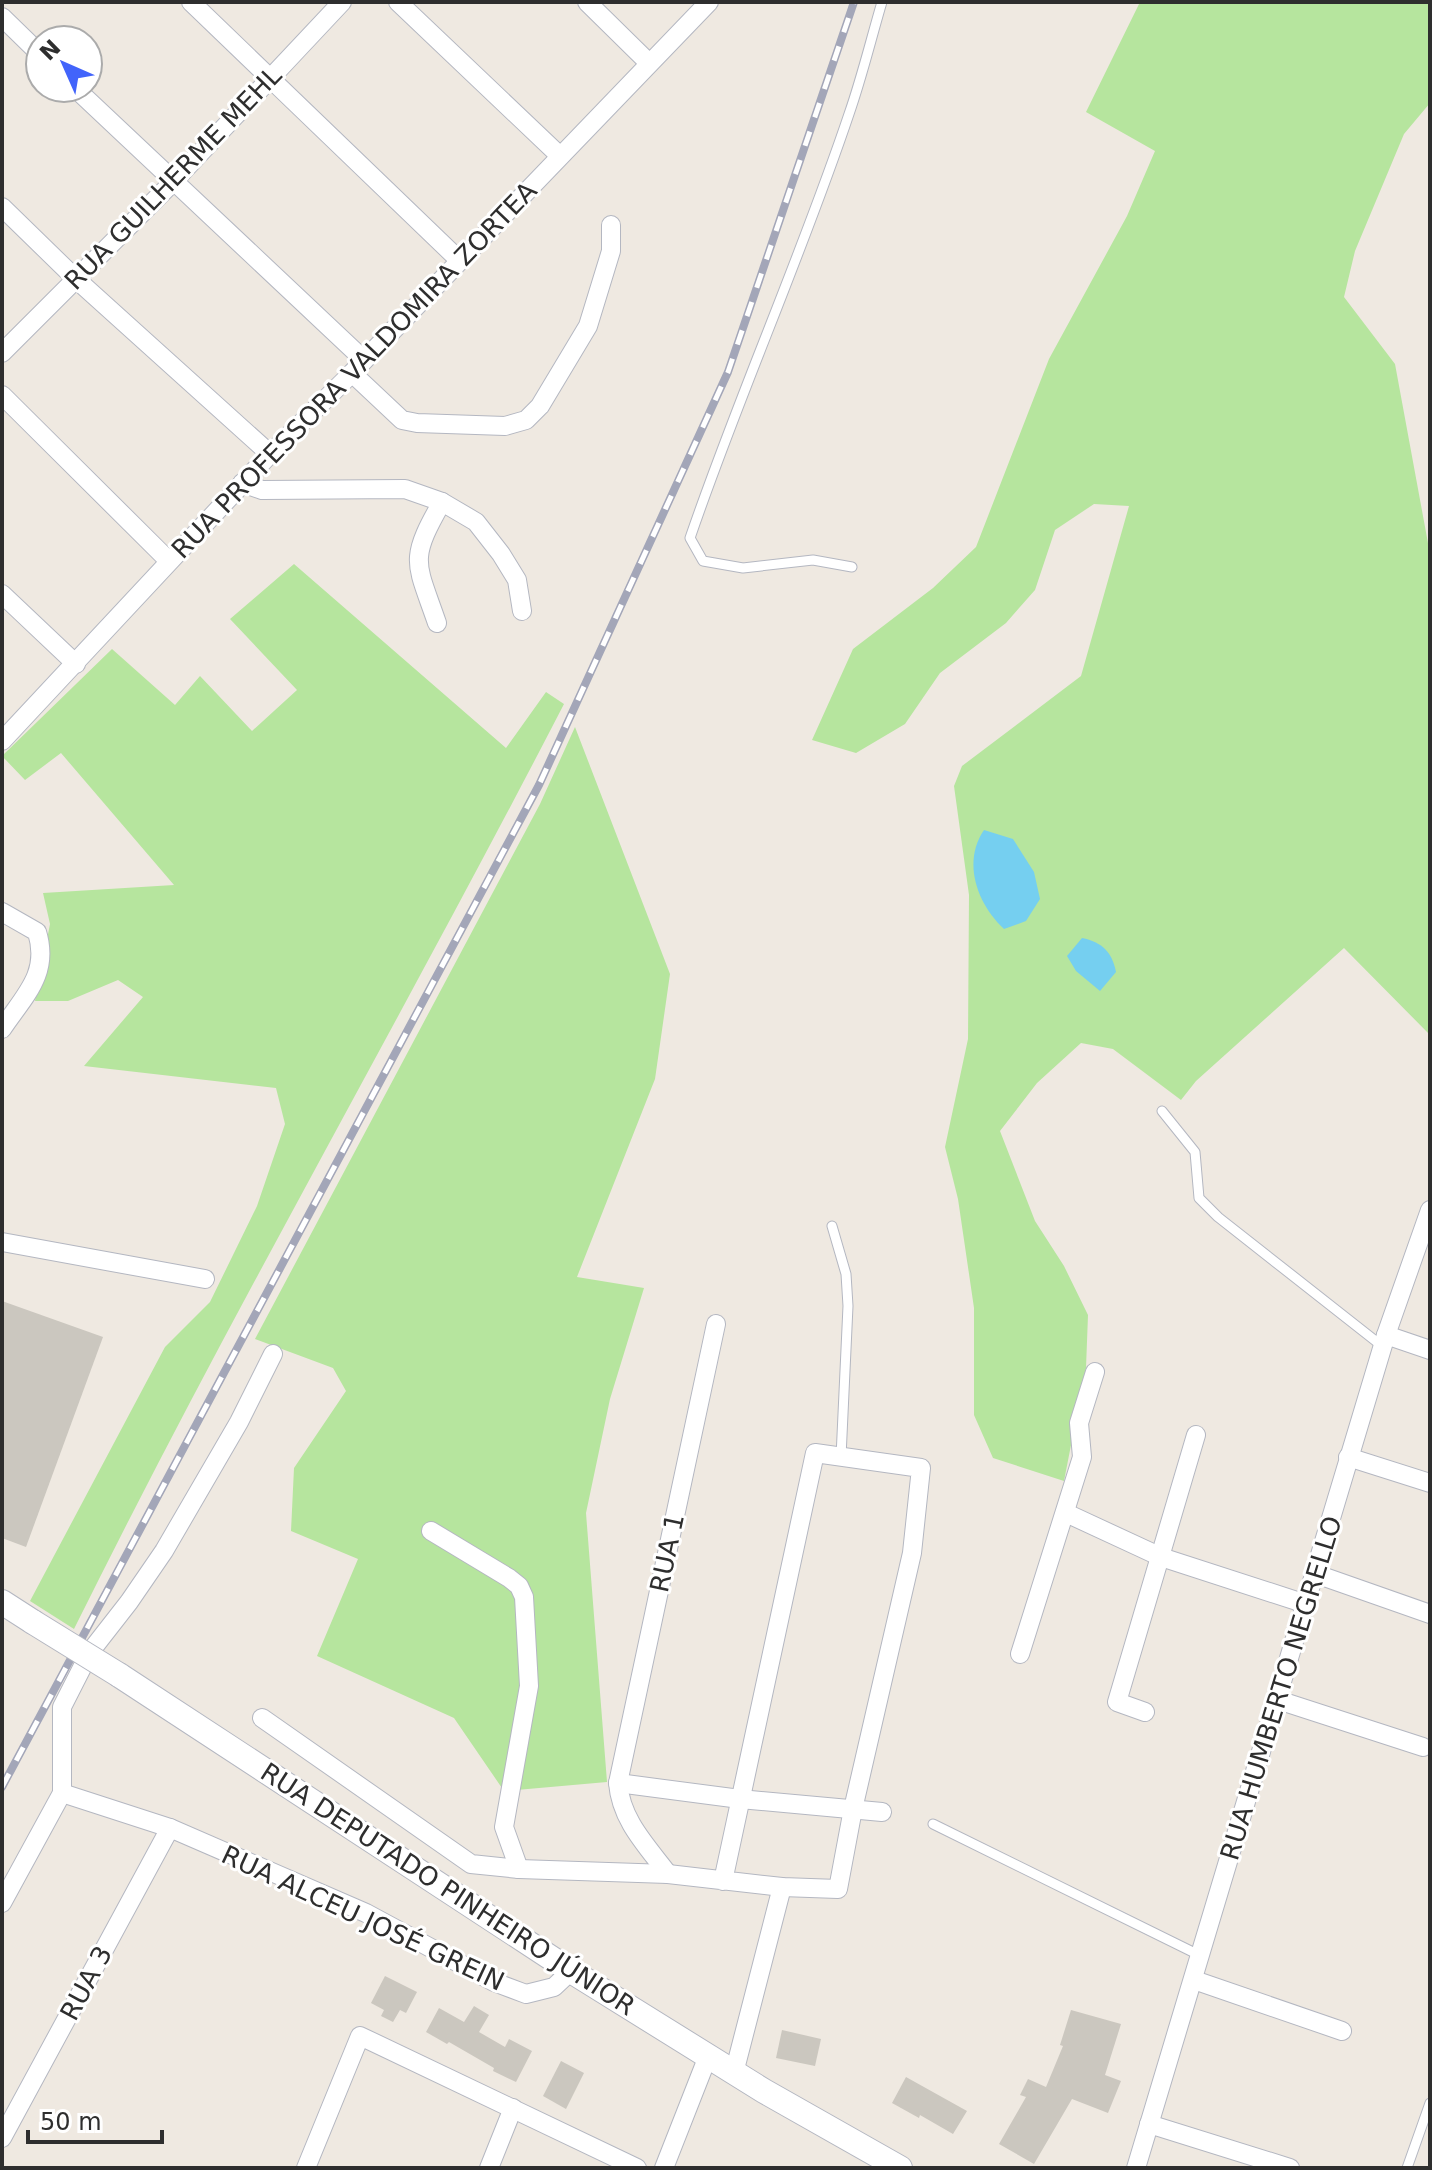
<svg xmlns="http://www.w3.org/2000/svg" width="1432" height="2170" font-family="'DejaVu Sans',sans-serif">
<style>
.green{fill:#b6e59e}
.water{fill:#75cff0}
.building{fill:#cbc7bf}
.lines{fill:none;stroke-linecap:round;stroke-linejoin:round}
.lane-casing{stroke:#b4b7c1;stroke-width:11}
.street-casing{stroke:#b4b7c1;stroke-width:20}
.secondary-casing{stroke:#b4b7c1;stroke-width:26}
.lane{stroke:#fff;stroke-width:9}
.street{stroke:#fff;stroke-width:18}
.secondary{stroke:#fff;stroke-width:24}
.rail-casing{stroke:#a3a6b8;stroke-width:8}
.rail{stroke:#fff;stroke-width:5;stroke-dasharray:15;stroke-linecap:butt}
.secondary-bridge-casing{stroke:#b4b7c1;stroke-width:26;stroke-linecap:butt}
.secondary-bridge{stroke:#fff;stroke-width:24}
.labels{text-anchor:middle;dominant-baseline:central;stroke-width:6;stroke-linejoin:round;paint-order:stroke}
.street-label{font-size:26px;fill:#2e2e2e;stroke:#fff}
</style>
<rect width="100%" height="100%" fill="#efe9e1"/>
<!-- green -->
<g class="green">
<polygon points="1140,2 1430,2 1430,103 1404,134 1355,251 1344,297 1395,364 1430,554 1430,1035 1344,948 1196,1081 1181,1100 1113,1049 1081,1043 1037,1083 1000,1131 1035,1221 1064,1266 1088,1315 1086,1368 1064,1481 993,1458 974,1415 974,1308 958,1199 945,1147 968,1039 969,895 954,786 962,766 1081,676 1129,506 1094,504 1055,530 1035,590 1006,623 940,673 905,724 856,753 812,740 853,649 933,588 976,547 1049,359 1127,216 1155,151 1086,112"/>
<path d="M294 564 506 748 546 692 564 704C404 1014 229 1316 74 1629L30 1601 165 1347 210 1302 257 1206 285 1124 276 1088 84 1066 143 997 118 980 68 1001H35L50 924 43 893 174 885 61 753 25 780 2 756 112 649 175 705 200 676 252 731 297 690 230 619Z"/>
<polygon points="575,727 670,974 655,1079 577,1277 644,1288 610,1399 586,1513 607,1782 504,1791 454,1718 317,1656 358,1559 291,1531 294,1468 346,1391 333,1368 255,1339 540,804"/>
</g>
<!-- water -->
<g class="water">
<path d="M984 830 1013 839 1034 872 1040 899 1026 921 1004 929C977 904 962 862 984 830Z"/>
<path d="M1082 938C1102 942 1112 952 1116 972L1100 991 1076 971 1067 956Z"/>
</g>
<!-- building -->
<g class="building">
<polygon points="2,1301 103,1337 26,1547 2,1538"/>
<polygon points="385,1976 417,1992 406,2013 400,2010 393,2022 381,2016 384,2010 371,2003"/>
<polygon points="474,2006 489,2015 479,2032 505,2047 509,2039 532,2051 516,2082 493,2071 494,2068 449,2042 447,2044 426,2032 439,2008 464,2022"/>
<polygon points="1071,2010 1121,2024 1105,2075 1121,2081 1108,2113 1072,2099 1034,2164 999,2144 1026,2097 1020,2095 1028,2079 1046,2087 1063,2046 1060,2045"/>
<polygon points="782,2030 821,2039 815,2066 776,2058"/>
<polygon points="561,2061 584,2073 566,2109 543,2096"/>
<polygon points="906,2077 967,2111 953,2134 920,2115 919,2118 892,2103"/>
</g>
<g class="lines">
<!-- lane casing -->
<g class="lane-casing">
<g id="lane">
<path d="M852 567 813 560 743 568 703 561 690 538C739 395 801 257 849 114 862 77 871 39 882 2"/>
<polyline points="1162,1111 1195,1152 1199,1198 1218,1217 1382,1346"/>
<polyline points="832,1226 846,1274 848,1306 841,1457"/>
<polyline points="933,1824 1201,1956"/>
<polyline points="1407,2168 1430,2103"/>
</g>
</g>
<!-- street casing -->
<g class="street-casing">
<g id="street">
<polyline points="191,2 459,260"/>
<polyline points="398,2 560,156"/>
<polyline points="587,2 649,63"/>
<polyline points="2,17 40,54"/>
<polyline points="75,88 364,360"/>
<polyline points="2,207 76,279 270,454"/>
<polyline points="2,353 173,182 342,2"/>
<polyline points="352,373 402,420 417,423 505,426 526,420 540,406 588,326 611,251 611,225"/>
<polyline points="2,395 169,561"/>
<polyline points="242,483 262,490 405,489 442,502 476,522 501,554 517,580 522,611"/>
<polyline points="2,594 76,664"/>
<path d="M437 623C416 562 408 561 442 502"/>
<polyline points="2,741 270,454 352,373 709,2"/>
<path d="M2 912 37 932C50 974 24 996 2 1029"/>
<polyline points="2,1242 205,1279"/>
<polyline points="1386,1335 1430,1350"/>
<polyline points="1348,1457 1430,1483"/>
<polyline points="1066,1513 1161,1557 1306,1604"/>
<polyline points="431,1531 509,1578 519,1586 524,1597 529,1686 504,1827 519,1869"/>
<polyline points="1316,1574 1430,1614"/>
<polyline points="1020,1654 1082,1457 1079,1423 1095,1372"/>
<polyline points="1278,1700 1423,1747"/>
<polyline points="1145,1712 1117,1702 1196,1435"/>
<polyline points="262,1718 471,1864 519,1869 668,1874 782,1887 838,1889 853,1809 912,1553 921,1468 815,1453 723,1881"/>
<polyline points="618,1783 740,1799 882,1812"/>
<polyline points="62,1793 170,1828 366,1913 494,1982 526,1994 554,1987 571,1971"/>
<path d="M668 1874C646 1845 621 1820 618 1783L716 1324"/>
<polyline points="2,1903 62,1793 62,1707 90,1652 129,1602 164,1551 239,1422 273,1354"/>
<polyline points="1194,1980 1342,2031"/>
<polyline points="734,2073 782,1887"/>
<polyline points="1149,2124 1290,2168"/>
<polyline points="2,2138 170,1828"/>
<polyline points="306,2168 360,2036 637,2168"/>
<polyline points="489,2168 513,2108"/>
<polyline points="664,2168 708,2056"/>
<polyline points="1136,2168 1386,1335 1430,1210"/>
</g>
</g>
<!-- secondary casing -->
<g class="secondary-casing">
<g id="secondary">
<polyline points="2,1602 33,1622"/>
<polyline points="119,1675 571,1971 764,2091 900,2168"/>
</g>
</g>
<!-- lane -->
<use href="#lane" class="lane"/>
<!-- street -->
<use href="#street" class="street"/>
<!-- secondary -->
<use href="#secondary" class="secondary"/>
<!-- rail casing -->
<g class="rail-casing">
<polyline id="rail" points="2,1787 539,785 728,372 854,2"/>
</g>
<!-- rail -->
<use href="#rail" class="rail"/>
<!-- secondary-bridge casing -->
<g class="secondary-bridge-casing">
<polyline id="secondary-bridge" points="33,1622 119,1675"/>
</g>
<!-- secondary-bridge -->
<use href="#secondary-bridge" class="secondary-bridge"/>
</g>
<g class="labels">
<!-- street labels -->
<g class="street-label">
<text transform="translate(173 178) rotate(-46)">RUA GUILHERME MEHL</text>
<text transform="translate(354 370) rotate(-46)">RUA PROFESSORA VALDOMIRA ZORTEA</text>
<text transform="translate(667 1553) rotate(-78)">RUA 1</text>
<text transform="translate(1281 1688) rotate(-73)">RUA HUMBERTO NEGRELLO</text>
<text transform="translate(448 1889) rotate(33)">RUA DEPUTADO PINHEIRO JÚNIOR</text>
<text transform="translate(363 1918) rotate(25)">RUA ALCEU JOSÉ GREIN</text>
<text transform="translate(86 1983) rotate(-62)">RUA 3</text>
</g>
</g>
<!-- border -->
<rect width="1432" height="2170" fill="none" stroke="#2e2e2e" stroke-width="8"/>
<!-- north arrow -->
<g transform="translate(64 64) rotate(315)"><circle r="38" fill="#ffffff" stroke="#ababab" stroke-width="2"/>
<path d="M0-6L14 30L0 20L-14 30Z" fill="#4264fb"/>
<text y="-12" font-size="22" font-weight="bold" text-anchor="middle" fill="#2e2e2e">N</text>
</g>
<!-- scale -->
<path d="M28 2130v12h134v-12" fill="none" stroke="#2e2e2e" stroke-width="4"/>
<text x="40" y="2130" font-size="24" fill="#2e2e2e" stroke="#ffffff" stroke-width="6" paint-order="stroke">50 m</text>
</svg>
